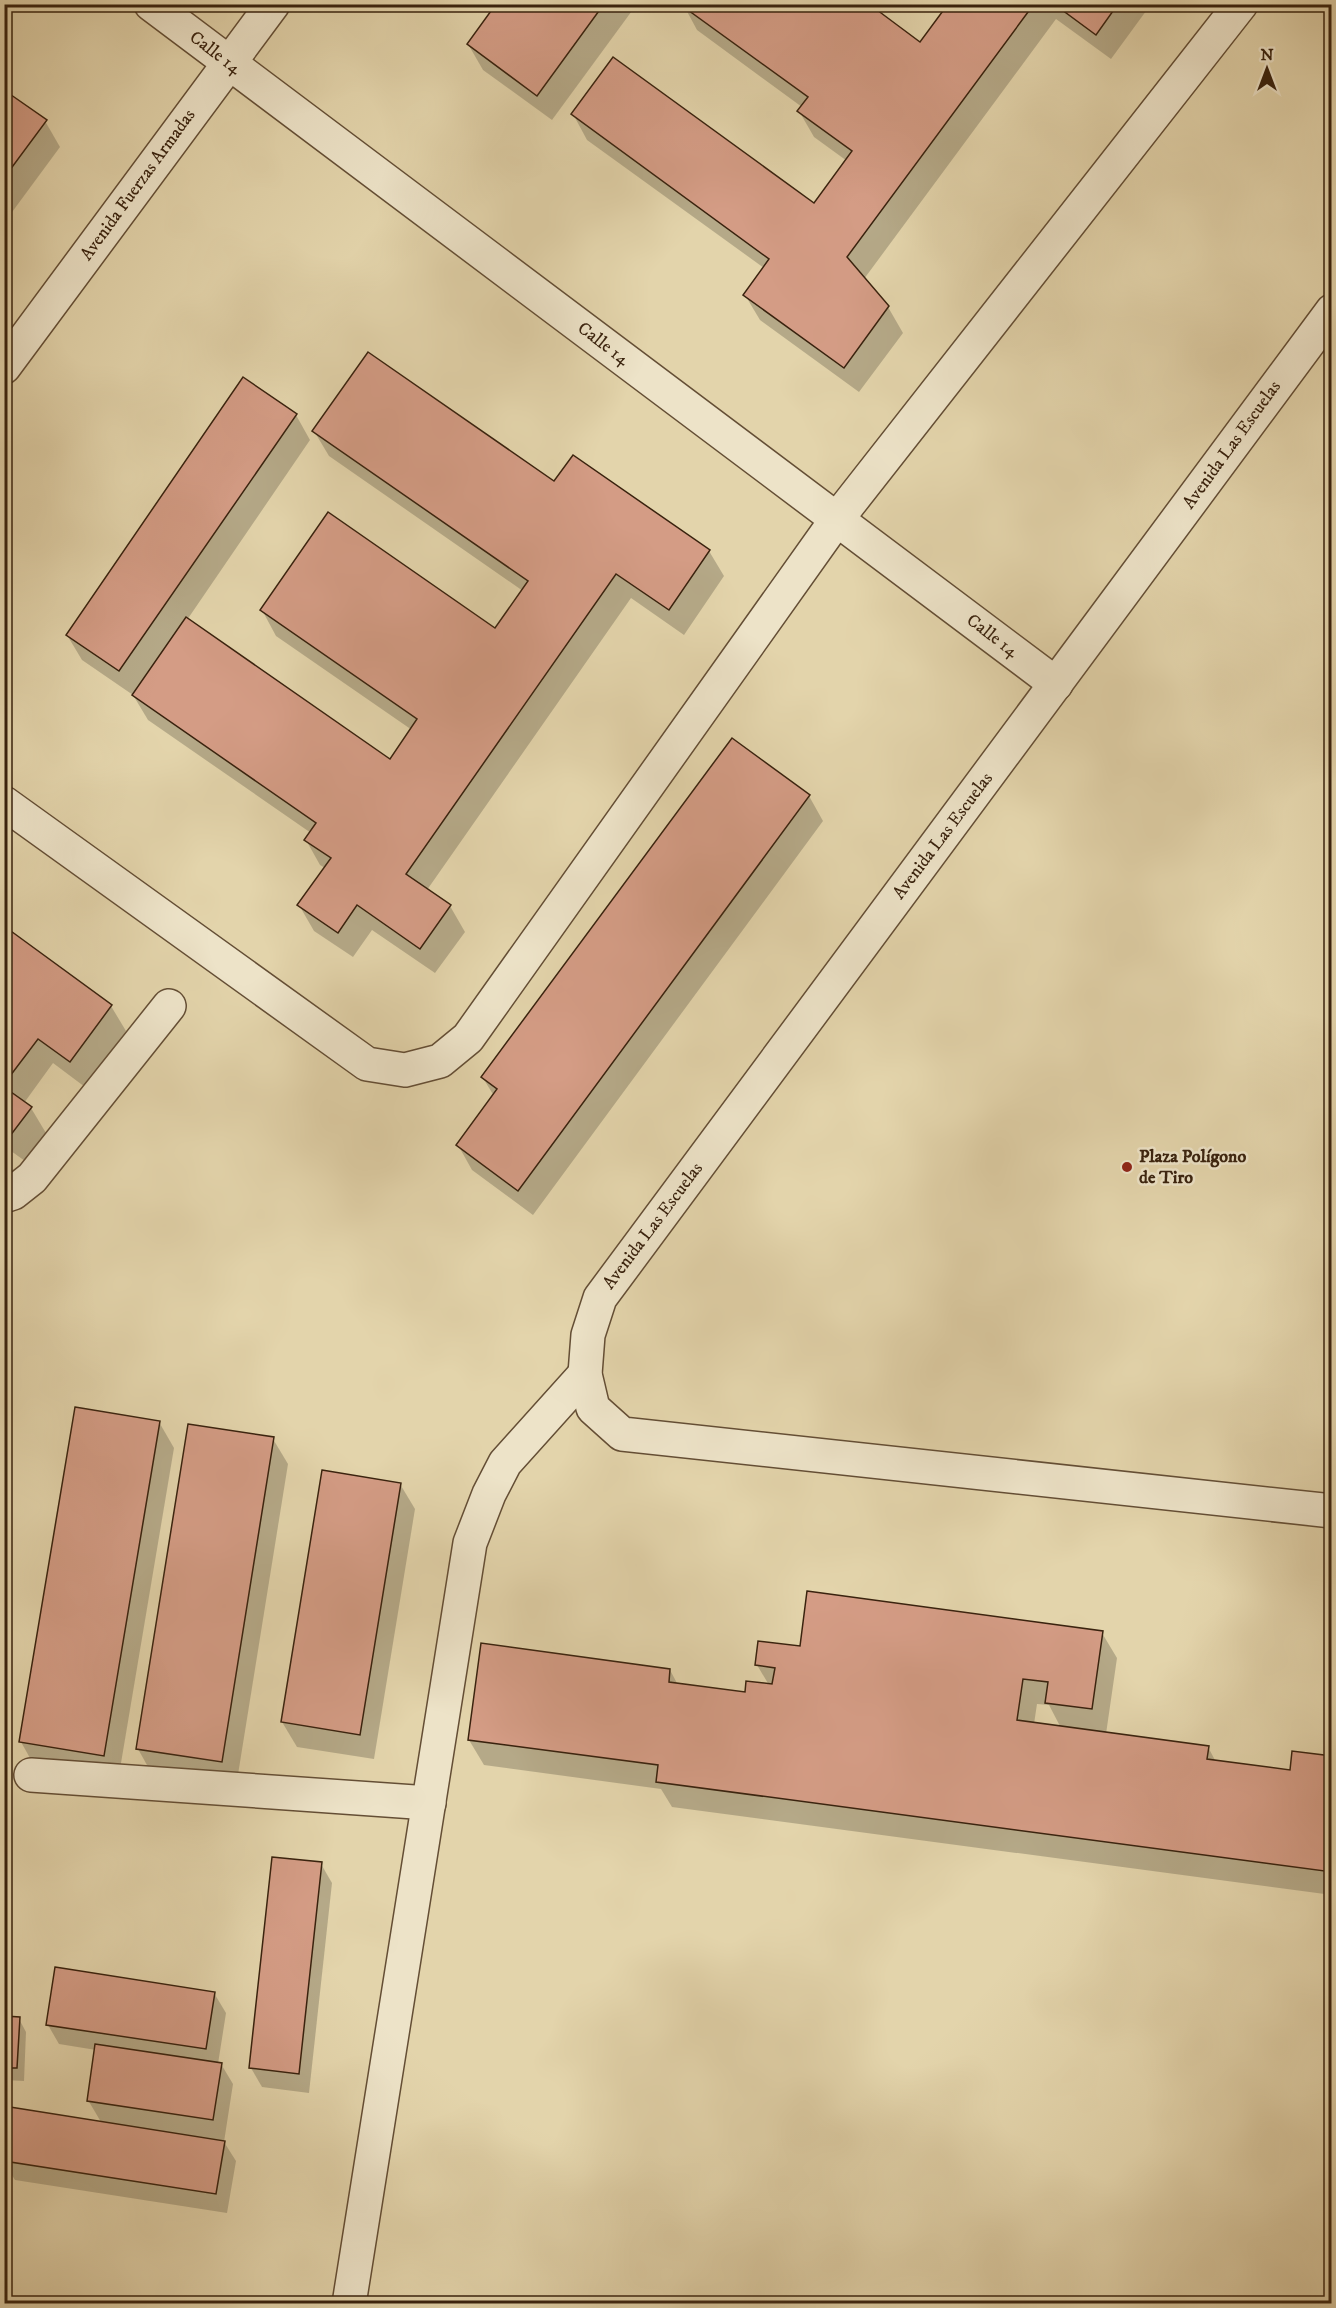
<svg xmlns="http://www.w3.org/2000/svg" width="1336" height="2308" font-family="'IM FELL DW Pica',serif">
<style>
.shadow{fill:#0003;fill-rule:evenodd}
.building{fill:#d49c85;stroke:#39220e;stroke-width:1.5}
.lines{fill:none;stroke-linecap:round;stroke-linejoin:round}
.minor-casing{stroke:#644e35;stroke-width:36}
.minor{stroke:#ede3c8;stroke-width:33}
.poi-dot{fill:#8f2418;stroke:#ede3c8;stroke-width:2}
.labels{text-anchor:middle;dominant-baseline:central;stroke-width:5;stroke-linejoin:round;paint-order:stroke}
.street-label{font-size:18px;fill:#39220e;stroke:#ede3c8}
.poi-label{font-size:18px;font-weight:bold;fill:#39220e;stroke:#ede3c8;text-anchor:start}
</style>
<rect width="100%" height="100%" fill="#e3d4ab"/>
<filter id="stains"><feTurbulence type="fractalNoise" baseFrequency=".00333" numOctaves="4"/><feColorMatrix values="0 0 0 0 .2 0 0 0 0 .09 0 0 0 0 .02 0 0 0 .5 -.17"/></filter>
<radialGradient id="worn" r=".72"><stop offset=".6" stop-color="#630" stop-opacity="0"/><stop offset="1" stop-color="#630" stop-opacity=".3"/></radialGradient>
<!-- shadow -->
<g class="shadow">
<polygon points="498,4 637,4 552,120 483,70 468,44"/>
<polygon points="683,4 866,4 921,44 944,12 934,4 1147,4 1149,7 1111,59 1056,19 864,279 888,307 903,333 859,392 760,320 745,295 764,268 587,140 573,114 814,205 847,161 814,137 799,111 802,107 697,30"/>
<polygon points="4,92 45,121 60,147 4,223"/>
<polygon points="296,415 310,440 187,620 390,761 412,730 276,636 262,610 496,630 523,591 329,456 314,431 555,483 574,457 709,551 724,576 684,635 631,598 427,890 450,906 465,932 435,973 372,930 353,957 314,931 299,905 325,868 320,865 306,840 311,833 148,720 133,695 82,660 67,635"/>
<polygon points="809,796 823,821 533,1215 472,1170 458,1145 494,1096 483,1078"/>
<polygon points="4,928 111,1006 126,1031 85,1087 53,1063 24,1103 31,1108 46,1133 25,1161 4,1146"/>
<polygon points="159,1422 174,1448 118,1781 35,1767 21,1742"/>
<polygon points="273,1439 288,1464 236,1787 152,1774 138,1749"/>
<polygon points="400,1484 415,1509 374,1759 297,1747 282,1722"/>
<path d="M1102 1633 1117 1658 1106 1734 1208 1747 1216 1762 1291 1772 1332 1758V1895L672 1807 661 1789 484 1765 469 1740 670 1670 678 1685 746 1694 769 1685 757 1665 801 1648ZM1037 1704 1049 1705 1061 1728 1034 1724Z"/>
<polygon points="321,1864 332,1883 309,2093 262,2087 251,2068"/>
<polygon points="214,1993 226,2013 218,2064 221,2064 233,2084 224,2142 236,2161 227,2213 15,2180 4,2162 4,2154 101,2122 88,2100 96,2050 59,2044 48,2025"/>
<polygon points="4,2018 19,2019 26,2032 24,2081 4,2080"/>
</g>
<!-- building -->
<g class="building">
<polygon points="496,4 604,4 537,96 467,44"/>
<polygon points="869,4 920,42 948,4 1034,4 847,257 889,306 844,368 743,295 769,259 571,114 613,57 814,203 852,151 797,111 808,97 681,5"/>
<polygon points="1054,4 1118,4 1096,35"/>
<polygon points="4,90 47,120 4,178"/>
<polygon points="368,352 554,481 573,455 710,550 669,610 616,574 406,874 451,905 420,949 357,905 338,933 297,905 331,858 304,840 316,823 132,695 186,617 390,759 417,719 260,610 328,512 495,628 528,581 312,431"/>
<polygon points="243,377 297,414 119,671 66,635"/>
<polygon points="732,738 810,795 518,1191 456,1145 497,1089 481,1077"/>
<polygon points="4,926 112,1005 70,1062 38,1039 4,1084"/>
<polygon points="4,1087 32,1107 10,1136 4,1132"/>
<polygon points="75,1407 160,1421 104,1756 19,1742"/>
<polygon points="188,1424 274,1437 222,1762 136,1749"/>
<polygon points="322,1470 401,1483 360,1735 281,1722"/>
<polygon points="807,1591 1103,1631 1092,1709 1045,1703 1048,1682 1023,1679 1017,1720 1209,1746 1207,1759 1290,1770 1292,1751 1332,1756 1332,1872 656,1782 658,1765 468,1740 481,1643 670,1669 669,1682 745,1692 746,1681 772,1684 775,1668 755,1665 758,1641 800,1646"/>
<polygon points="272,1857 322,1862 299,2074 249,2068"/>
<polygon points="55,1967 215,1992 206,2049 46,2025"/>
<polygon points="4,2016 20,2017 17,2068 4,2068"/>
<polygon points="95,2044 222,2063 213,2120 87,2101"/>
<polygon points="10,2107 225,2141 216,2194 4,2161 4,2144"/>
</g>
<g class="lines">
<!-- minor casing -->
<g class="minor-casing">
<g id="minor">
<polyline points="151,4 1056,684"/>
<polyline points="1332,311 600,1298 588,1335 585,1374 593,1408 622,1434 1332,1511"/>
<polyline points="4,367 273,4"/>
<polyline points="4,803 367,1064 405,1070 440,1061 468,1038 837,519 1241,4"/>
<polyline points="4,1196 13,1193 32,1178 169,1006"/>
<polyline points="31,1775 429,1803"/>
<polyline points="349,2304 470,1543 489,1494 505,1463 585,1374"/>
</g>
</g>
<!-- minor -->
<use href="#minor" class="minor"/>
</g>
<!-- markers -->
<circle class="poi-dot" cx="1127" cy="1167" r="6"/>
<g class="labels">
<!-- street labels -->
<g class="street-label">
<text transform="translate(215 53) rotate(37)">Calle 14</text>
<text transform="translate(138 185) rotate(-54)">Avenida Fuerzas Armadas</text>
<text transform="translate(603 344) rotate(37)">Calle 14</text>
<text transform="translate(1232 445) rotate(-54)">Avenida Las Escuelas</text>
<text transform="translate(992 636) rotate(37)">Calle 14</text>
<text transform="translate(943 836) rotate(-53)">Avenida Las Escuelas</text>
<text transform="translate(653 1226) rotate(-53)">Avenida Las Escuelas</text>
</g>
<!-- poi labels -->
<g class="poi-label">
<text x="1139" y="1157">Plaza Polígono<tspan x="1139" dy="21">de Tiro</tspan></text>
</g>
</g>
<!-- margin -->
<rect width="1336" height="2308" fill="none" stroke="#e3d4ab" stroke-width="24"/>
<rect x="6" y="6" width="1324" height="2296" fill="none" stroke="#39220e" stroke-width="3"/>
<rect x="12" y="12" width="1312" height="2284" fill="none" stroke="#39220e" stroke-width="1.5"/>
<!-- north arrow -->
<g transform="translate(1267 69)" stroke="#ede3c8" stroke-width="4.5" paint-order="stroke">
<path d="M0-4.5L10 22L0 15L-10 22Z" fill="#39220e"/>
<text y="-9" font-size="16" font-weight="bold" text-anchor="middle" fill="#39220e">N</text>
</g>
<rect width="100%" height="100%" filter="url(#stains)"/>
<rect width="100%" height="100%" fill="url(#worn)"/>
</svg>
